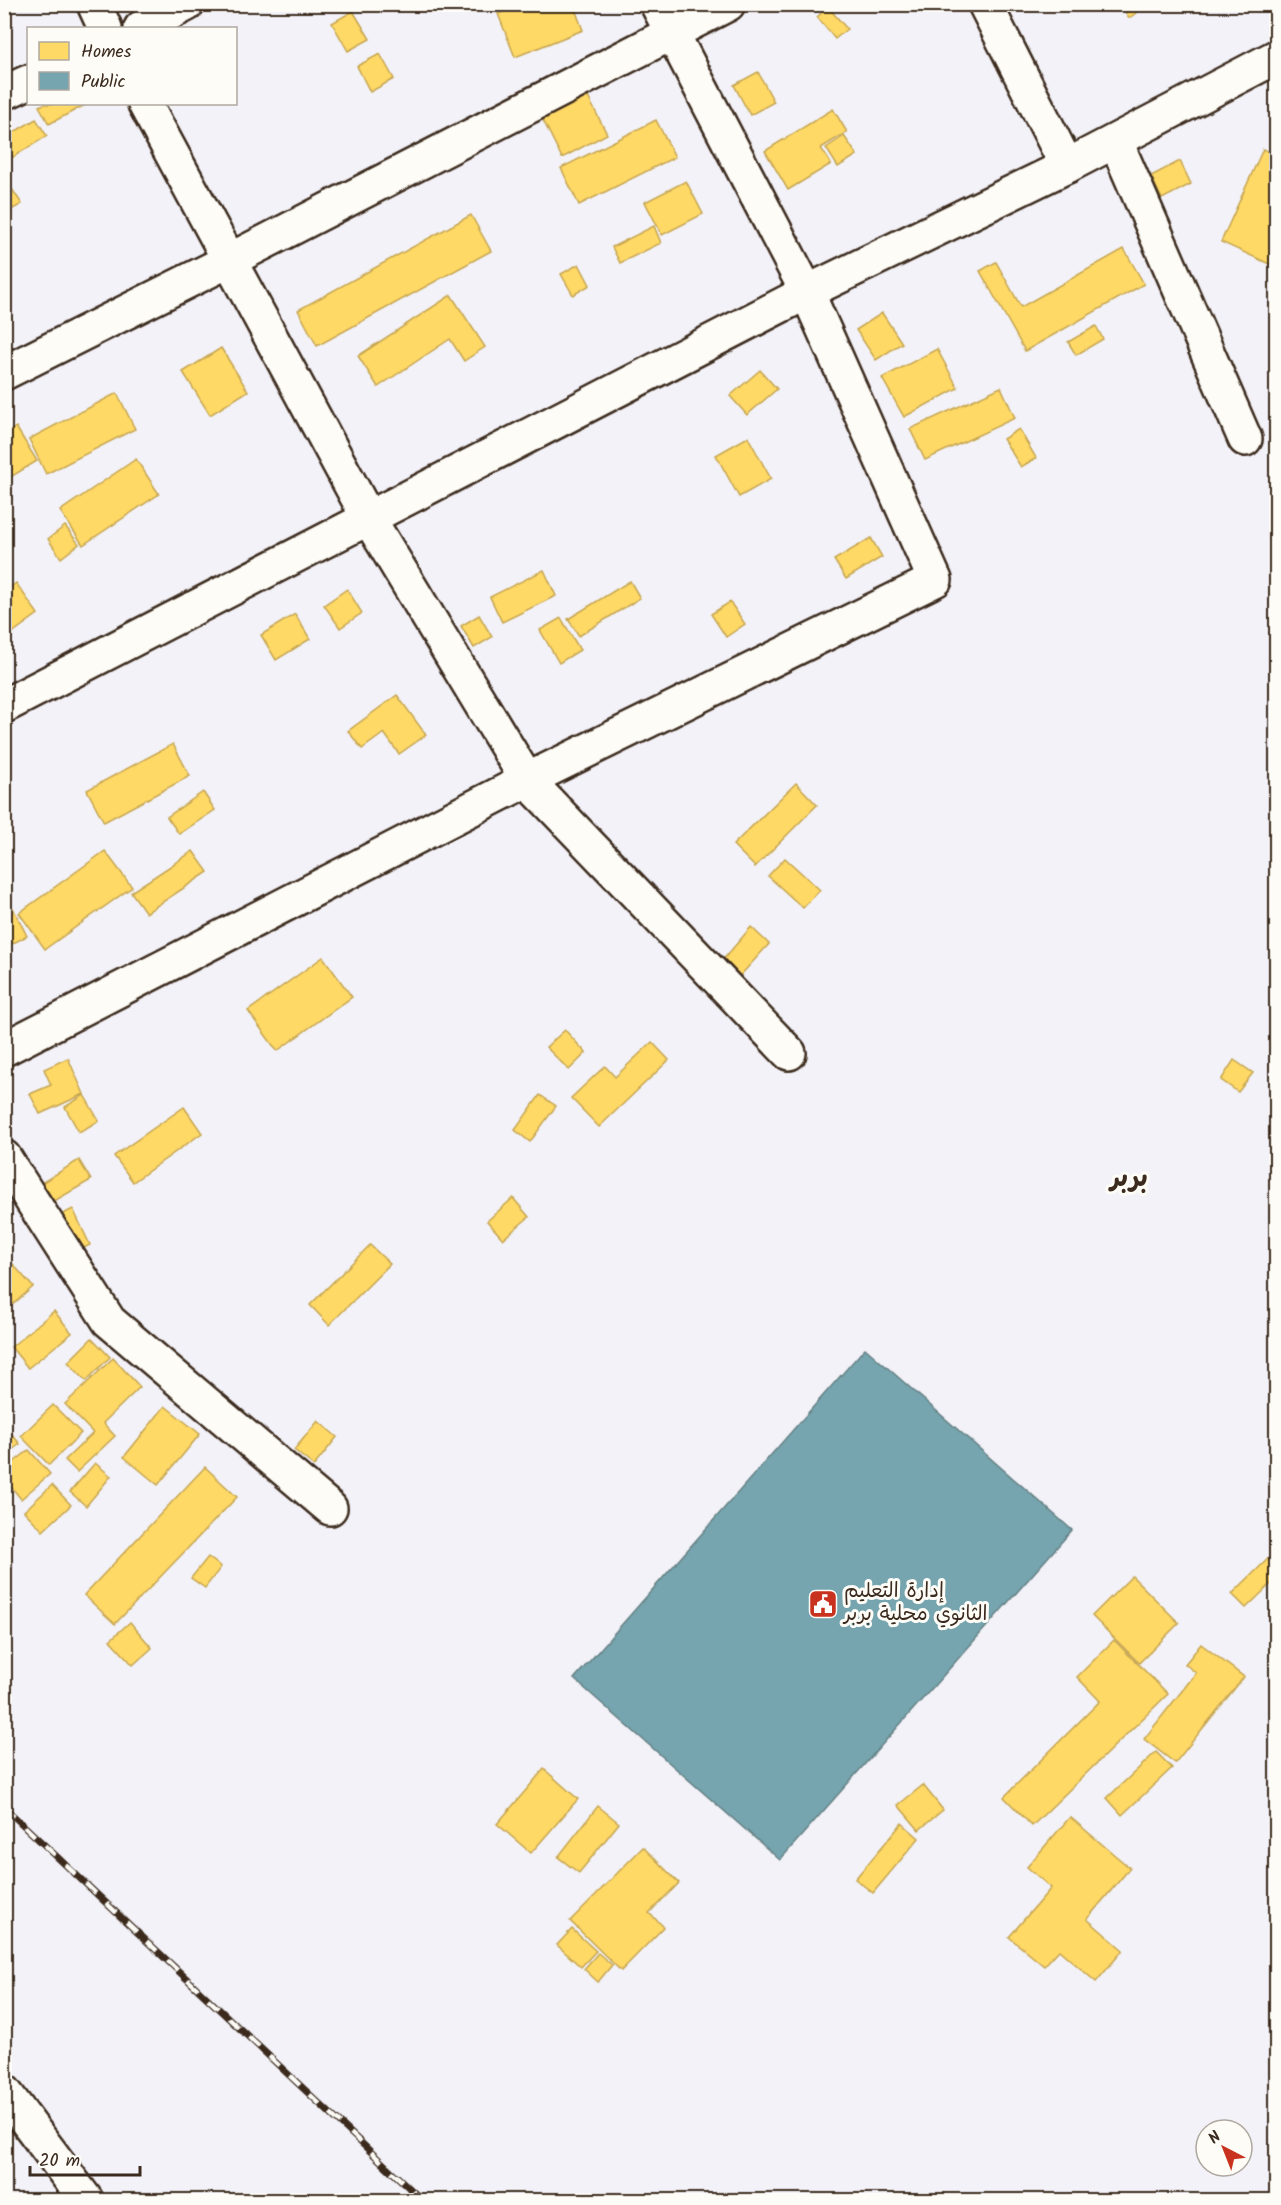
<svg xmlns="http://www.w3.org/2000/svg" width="1281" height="2205" font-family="Kalam,'Playpen Sans Arabic',sans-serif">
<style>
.homes{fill:#ffd966;stroke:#c4a450;stroke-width:1.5}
.public{fill:#76a5af;stroke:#648084;stroke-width:1.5}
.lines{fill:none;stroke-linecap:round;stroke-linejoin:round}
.minor-casing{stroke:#3b2a1e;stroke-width:38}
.minor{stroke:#fdfcf7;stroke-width:33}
.rail-casing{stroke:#3b2a1e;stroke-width:7}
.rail{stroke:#fdfcf7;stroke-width:4.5;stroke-dasharray:14;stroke-linecap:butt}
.labels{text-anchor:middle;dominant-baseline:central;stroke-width:6;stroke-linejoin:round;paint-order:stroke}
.poi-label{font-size:20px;fill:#3b2a1e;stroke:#fdfcf7;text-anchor:start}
.district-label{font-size:26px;font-weight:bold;fill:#3b2a1e;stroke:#fdfcf7}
</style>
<rect width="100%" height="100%" fill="#f3f2f8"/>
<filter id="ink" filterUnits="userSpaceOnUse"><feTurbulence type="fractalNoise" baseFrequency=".0167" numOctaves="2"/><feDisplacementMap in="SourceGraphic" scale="12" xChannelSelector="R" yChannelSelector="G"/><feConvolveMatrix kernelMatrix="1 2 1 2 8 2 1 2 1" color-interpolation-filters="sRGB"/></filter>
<g filter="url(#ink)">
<!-- homes -->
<g class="homes">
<polygon points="522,4 573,4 583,30 515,57 498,14"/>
<polygon points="1120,4 1149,4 1129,18"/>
<polygon points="828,7 847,29 835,39 817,17"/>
<polygon points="353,11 370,39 348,51 332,23"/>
<polygon points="380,54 394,79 370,92 357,66"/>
<polygon points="758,72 774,102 750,115 734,85"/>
<polygon points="587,95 607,134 562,158 542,118"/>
<polygon points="44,104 87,104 49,124 39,106"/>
<polygon points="833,109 847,132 821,148 831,164 788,190 765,151"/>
<polygon points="36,119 47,136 5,162 4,138"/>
<polygon points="656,120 675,157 579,205 561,168"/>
<polygon points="844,136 857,155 838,167 826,148"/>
<polygon points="1263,149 1276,155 1276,267 1221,242"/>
<polygon points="1180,161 1191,184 1162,199 1151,176"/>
<polygon points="686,181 703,214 662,235 645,202"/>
<polygon points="8,183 22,204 4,214 4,185"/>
<polygon points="471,215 491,251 317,346 298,310"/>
<polygon points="654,226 661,243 620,263 612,247"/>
<polygon points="1124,249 1144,284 1025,351 980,271 996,262 1021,307"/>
<polygon points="579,264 590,285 573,295 561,274"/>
<polygon points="451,295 485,347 464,361 450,339 378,387 358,356"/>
<polygon points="882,313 902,343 876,360 856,330"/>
<polygon points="1096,326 1103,339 1076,355 1068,342"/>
<polygon points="221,348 248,391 210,415 183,372"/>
<polygon points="937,349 958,388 904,417 882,378"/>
<polygon points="760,370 777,389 747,415 730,396"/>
<polygon points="1001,387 1015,418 925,460 910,429"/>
<polygon points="117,393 135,429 46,474 29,439"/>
<polygon points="16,427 37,461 4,481 4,435"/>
<polygon points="1019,429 1036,458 1021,467 1003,439"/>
<polygon points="748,437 771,479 739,497 716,455"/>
<polygon points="136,459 159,494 83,545 60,511"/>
<polygon points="65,526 79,544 61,558 48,539"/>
<polygon points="871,538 882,557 846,579 834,560"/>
<polygon points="544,570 556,596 502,622 490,597"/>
<polygon points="630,581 640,598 579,636 568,619"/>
<polygon points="16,583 38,614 8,636 4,632 4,592"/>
<polygon points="347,589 362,613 340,628 324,605"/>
<polygon points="730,602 745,624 726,637 711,614"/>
<polygon points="295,614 310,639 276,660 261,635"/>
<polygon points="479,615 492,637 474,648 461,626"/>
<polygon points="561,618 580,650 559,663 540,630"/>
<polygon points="397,695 426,735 399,754 384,733 362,749 348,731"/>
<polygon points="173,744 190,776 104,822 87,790"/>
<polygon points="796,783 817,805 755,867 733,845"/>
<polygon points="203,792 215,810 179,834 167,817"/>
<polygon points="105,851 132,887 45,949 19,913"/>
<polygon points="193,851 208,872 146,913 131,892"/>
<polygon points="785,858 820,890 803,908 768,876"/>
<polygon points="13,908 27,936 4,948 4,913"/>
<polygon points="751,927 769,944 739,977 722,961"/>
<polygon points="323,957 352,997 277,1051 248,1011"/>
<polygon points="565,1030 586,1053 569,1070 546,1047"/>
<polygon points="652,1042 669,1060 599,1127 571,1098 605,1066 615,1077"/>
<polygon points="68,1058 84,1094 40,1114 30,1094 51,1085 44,1069"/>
<polygon points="1234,1060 1253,1073 1238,1092 1221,1080"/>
<polygon points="84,1095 99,1121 79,1132 65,1107"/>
<polygon points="540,1095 556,1106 530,1142 515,1130"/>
<polygon points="184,1107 202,1133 133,1182 114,1156"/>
<polygon points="79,1160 91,1180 49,1204 38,1185"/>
<polygon points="513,1198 529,1217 503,1239 487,1221"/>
<polygon points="73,1209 90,1245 74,1253 57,1217"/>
<polygon points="370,1245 390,1264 329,1325 310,1305"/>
<polygon points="4,1254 33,1287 4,1312"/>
<polygon points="54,1311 72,1333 28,1368 11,1347"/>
<polygon points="92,1338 110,1357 86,1381 68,1362"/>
<polygon points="113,1358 140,1387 103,1423 115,1436 77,1472 65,1460 93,1433 65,1404"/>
<polygon points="53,1405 81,1433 49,1465 21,1436"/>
<polygon points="165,1406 200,1434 158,1485 124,1457"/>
<polygon points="318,1421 337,1437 314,1466 294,1450"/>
<polygon points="4,1425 20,1444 4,1456"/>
<polygon points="29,1450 50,1474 21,1499 4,1478 4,1470"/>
<polygon points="95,1463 111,1476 86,1506 70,1492"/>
<polygon points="205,1467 237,1497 115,1624 84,1595"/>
<polygon points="52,1485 71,1505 43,1531 24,1511"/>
<polygon points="1276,1551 1276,1579 1246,1608 1232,1594"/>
<polygon points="208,1557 221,1567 205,1588 191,1578"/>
<polygon points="1132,1576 1179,1623 1139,1663 1092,1616"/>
<polygon points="130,1622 152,1648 133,1665 110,1640"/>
<polygon points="1114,1640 1168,1694 1032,1826 1004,1797 1100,1701 1077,1677"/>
<polygon points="1201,1644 1244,1677 1175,1763 1144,1739 1196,1673 1185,1664"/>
<polygon points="1156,1752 1172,1768 1122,1815 1107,1798"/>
<polygon points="544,1769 578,1799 531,1853 497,1824"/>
<polygon points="923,1785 943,1810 919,1830 898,1805"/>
<polygon points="598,1806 619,1823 579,1873 558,1857"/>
<polygon points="1070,1817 1130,1868 1087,1919 1123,1950 1096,1982 1059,1950 1044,1966 1009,1937 1051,1888 1027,1867"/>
<polygon points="902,1823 919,1838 873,1893 855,1879"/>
<polygon points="643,1847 679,1883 649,1913 664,1927 621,1971 570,1921"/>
<polygon points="572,1929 596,1951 581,1967 557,1945"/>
<polygon points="598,1953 612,1965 598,1982 584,1969"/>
</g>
<!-- public -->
<polygon class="public" points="865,1348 1072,1530 780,1860 574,1679"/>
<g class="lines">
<!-- minor casing -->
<g class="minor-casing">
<g id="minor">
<polyline points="94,4 105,28"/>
<polyline points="985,4 1067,166"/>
<polyline points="141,28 187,4"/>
<polyline points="4,93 28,82"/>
<polyline points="145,104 369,519 527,780 789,1053"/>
<polyline points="1116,142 1245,439"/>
<polyline points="4,373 230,260 728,4"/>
<polyline points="4,706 807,292 1067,166 1276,57"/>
<polyline points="4,1049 527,780 935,580 807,292 657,4"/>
<polyline points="4,1157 109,1321 330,1508"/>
<polyline points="4,2091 86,2200"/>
</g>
</g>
<!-- minor -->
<use href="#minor" class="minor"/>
<!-- rail casing -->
<g class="rail-casing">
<polyline id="rail" points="4,1807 422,2200"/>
</g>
<!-- rail -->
<use href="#rail" class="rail"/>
</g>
</g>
<!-- icons -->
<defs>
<g id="civic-square" transform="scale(1.5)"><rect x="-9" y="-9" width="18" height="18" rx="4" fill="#c8321e" stroke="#fdfcf7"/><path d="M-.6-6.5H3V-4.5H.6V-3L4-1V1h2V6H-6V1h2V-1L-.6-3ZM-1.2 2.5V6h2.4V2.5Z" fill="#fff"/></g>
</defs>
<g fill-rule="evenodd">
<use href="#civic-square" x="823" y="1604"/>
</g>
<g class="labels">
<!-- poi labels -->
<g class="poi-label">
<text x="844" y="1592">إدارة التعليم<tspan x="844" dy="23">الثانوي محلية بربر</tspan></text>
</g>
<!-- district labels -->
<g class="district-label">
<text x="1129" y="1179">بربر</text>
</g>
</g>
<!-- margin -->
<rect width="1281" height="2205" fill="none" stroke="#fdfcf7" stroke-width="24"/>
<rect x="12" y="12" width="1257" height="2181" fill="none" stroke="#3b2a1e" stroke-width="2" filter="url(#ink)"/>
<!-- legend -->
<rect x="27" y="27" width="210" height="78" fill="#fdfcf7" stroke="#afa8a0" stroke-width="1.5"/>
<rect x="39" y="42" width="30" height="18" fill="#ffd966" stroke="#afa8a0" stroke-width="1.5"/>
<text x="81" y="57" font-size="18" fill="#3b2a1e">Homes</text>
<rect x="39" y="72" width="30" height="18" fill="#76a5af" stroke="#afa8a0" stroke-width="1.5"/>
<text x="81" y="87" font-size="18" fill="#3b2a1e">Public</text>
<!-- north arrow -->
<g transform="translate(1224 2148) rotate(318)"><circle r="28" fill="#fdfcf7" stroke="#afa8a0" stroke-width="1.5"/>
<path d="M0-4.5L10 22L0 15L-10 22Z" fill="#c8321e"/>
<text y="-9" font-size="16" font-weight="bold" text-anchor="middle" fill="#3b2a1e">N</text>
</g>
<!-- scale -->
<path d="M30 2166v9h110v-9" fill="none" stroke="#3b2a1e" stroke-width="3"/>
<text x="39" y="2166" font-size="18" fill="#3b2a1e" stroke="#fdfcf7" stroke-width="4.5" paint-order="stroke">20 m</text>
</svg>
